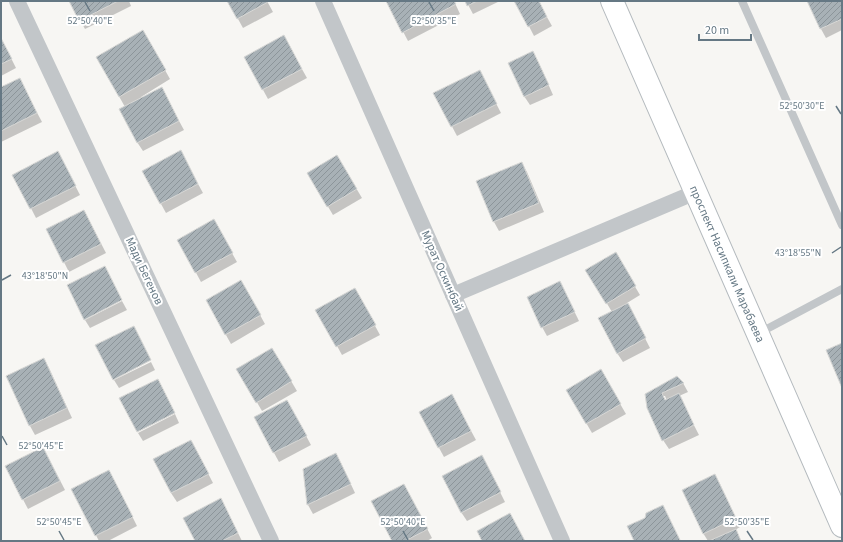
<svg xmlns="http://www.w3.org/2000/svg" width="843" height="542" font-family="'Source Sans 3',sans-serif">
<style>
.shadow{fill:#0003;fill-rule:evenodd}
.building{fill:url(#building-hatch);stroke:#d8d8d6}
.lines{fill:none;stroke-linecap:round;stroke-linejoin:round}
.secondary-casing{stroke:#b4babe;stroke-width:24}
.service{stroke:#c2c6c9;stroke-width:8}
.minor{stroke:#c2c6c9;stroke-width:16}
.secondary{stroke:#fff;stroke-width:22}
.ticks{fill:none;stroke:#657884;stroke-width:1.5}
.labels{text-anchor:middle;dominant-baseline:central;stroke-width:4;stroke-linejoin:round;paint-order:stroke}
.street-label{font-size:12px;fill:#657884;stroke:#fff}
.ticks-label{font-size:10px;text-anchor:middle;fill:#657884;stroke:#fff;stroke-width:4;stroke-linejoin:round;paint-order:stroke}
</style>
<defs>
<pattern id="building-hatch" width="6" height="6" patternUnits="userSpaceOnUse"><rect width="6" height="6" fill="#a8b1b6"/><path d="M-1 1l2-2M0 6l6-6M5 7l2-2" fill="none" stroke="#8c959a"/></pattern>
</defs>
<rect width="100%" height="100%" fill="#f7f6f3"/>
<!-- shadow -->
<g class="shadow">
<polygon points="70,1 129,1 131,6 85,29"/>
<polygon points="228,1 267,1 273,12 243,28"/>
<polygon points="387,1 454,1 460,14 408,41"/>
<polygon points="466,1 500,1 473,14"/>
<polygon points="516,1 538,1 552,26 534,36"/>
<polygon points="808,1 842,1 842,30 826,38 821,29"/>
<polygon points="143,31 170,79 141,97 141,98 166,97 184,130 143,151 137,142 125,107 97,57"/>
<polygon points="1,38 16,68 1,76"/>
<polygon points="289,46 307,78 268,99 245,57"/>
<polygon points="533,52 538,61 553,95 530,105 524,96"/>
<polygon points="484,80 501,113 457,136 435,94"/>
<polygon points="1,88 24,88 42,122 1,142"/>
<polygon points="337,156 362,198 333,215 308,173"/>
<polygon points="185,160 203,193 166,213 161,204"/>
<polygon points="63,162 80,195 36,218 14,175"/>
<polygon points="522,163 527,172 544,212 499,231 494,222 477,182"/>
<polygon points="89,220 106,253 69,272 47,229"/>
<polygon points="214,221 237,262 201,282 179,241"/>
<polygon points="615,253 640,295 627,303 650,348 623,362 617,353 612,312 587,270"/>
<polygon points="241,281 265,324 231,344 207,301"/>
<polygon points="560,282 579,321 547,336 542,327"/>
<polygon points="355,289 380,335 342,355 317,310"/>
<polygon points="122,301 127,310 90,328 85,320"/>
<polygon points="272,349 297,391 262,411 238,370"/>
<polygon points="44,359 49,368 72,418 35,435 30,426"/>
<polygon points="151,362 155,370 119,388 114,380"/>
<polygon points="601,371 626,414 592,433 567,390"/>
<path d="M683 383 688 392 679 396 699 435 669 449 663 440 646 395ZM662 396H665L667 401H665Z"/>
<polygon points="457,405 476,440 444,457 420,413"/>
<polygon points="292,410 311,445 279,462 255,418"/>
<polygon points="175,414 179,423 143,441 138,433"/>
<polygon points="196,450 213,483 177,502 171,493"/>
<polygon points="48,457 65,490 28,509 6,467"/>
<polygon points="341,463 355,493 313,514 308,505 304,470"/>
<polygon points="487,466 505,502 467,521 461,512"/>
<polygon points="715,475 720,484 740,527 735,530 741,541 708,541 703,533"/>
<polygon points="114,480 137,526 108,541 99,541 72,489"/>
<polygon points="409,494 432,538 427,541 393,541"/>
<polygon points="226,509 242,541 196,541"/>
</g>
<!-- building -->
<g class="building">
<polygon points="69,1 118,1 79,21"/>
<polygon points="227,1 268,1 268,2 237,19"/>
<polygon points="386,1 454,1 456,4 402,33"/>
<polygon points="465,1 477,1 467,6"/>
<polygon points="514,1 539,1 547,17 528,27"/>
<polygon points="807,1 842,1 842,19 820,29"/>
<polygon points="143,30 166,70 119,97 96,57"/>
<polygon points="284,35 302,69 262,90 244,57"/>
<polygon points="1,38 12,59 1,64"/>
<polygon points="533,51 549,85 524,97 508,63"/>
<polygon points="480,70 497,104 451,127 433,93"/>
<polygon points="20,78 37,113 1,131 1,87"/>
<polygon points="162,87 179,121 137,143 119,109"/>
<polygon points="181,150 198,184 160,204 142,171"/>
<polygon points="58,151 76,186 30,209 12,175"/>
<polygon points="337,155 357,189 327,207 307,173"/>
<polygon points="522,162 539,203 493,222 476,181"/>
<polygon points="84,210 101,244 63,263 46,229"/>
<polygon points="214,219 233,253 195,273 177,240"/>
<polygon points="616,252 636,286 606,304 585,270"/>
<polygon points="105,266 122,300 84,320 67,285"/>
<polygon points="241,280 261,315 225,335 206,300"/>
<polygon points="560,281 575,312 541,328 527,297"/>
<polygon points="355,288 376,325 336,347 315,310"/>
<polygon points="628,303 646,338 617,354 598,318"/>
<polygon points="134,326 151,360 113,380 95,345"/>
<polygon points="842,343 842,388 826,350"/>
<polygon points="272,348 292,381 256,403 236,369"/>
<polygon points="44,358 67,408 29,426 6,376"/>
<polygon points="601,369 621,404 586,424 566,390"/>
<polygon points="677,376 684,383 662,393 665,400 679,393 694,425 662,441 647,408 645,394"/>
<polygon points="158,379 175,413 137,432 119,398"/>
<polygon points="452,394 471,431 438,448 419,412"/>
<polygon points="287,400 307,436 273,453 254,417"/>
<polygon points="191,440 209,474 171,493 153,459"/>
<polygon points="43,447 60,481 22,500 5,466"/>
<polygon points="336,453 351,484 307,505 303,469"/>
<polygon points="482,455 501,492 461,513 442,476"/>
<polygon points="109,470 133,517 95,536 71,489"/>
<polygon points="715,474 736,518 703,534 682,490"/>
<polygon points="404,484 428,529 405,541 392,541 371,501"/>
<polygon points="221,498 238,533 222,541 195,541 183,518"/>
<polygon points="663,505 680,540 678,541 634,541 627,526 645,518 646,513"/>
<polygon points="510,513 525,541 482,541 477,531"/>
<polygon points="736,529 741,541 709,541"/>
</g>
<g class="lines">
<!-- secondary casing -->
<g class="secondary-casing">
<g id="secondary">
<path id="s1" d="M612 1 842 526"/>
</g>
</g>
<!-- service -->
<g class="service">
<polyline points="742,1 842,225"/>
<polyline points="759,333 842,289"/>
</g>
<!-- minor -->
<g class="minor">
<polyline points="17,1 271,541"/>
<polyline points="323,1 562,541"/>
<polyline points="453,295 696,192"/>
</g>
<!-- secondary -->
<use href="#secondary" class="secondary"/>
</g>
<!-- ticks -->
<path class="ticks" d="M85 2 90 11M429 2 434 11M836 106 841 114M832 253 841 247M2 280 11 275M2 436 7 445M59 531 64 540M403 531 408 540M747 531 753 540"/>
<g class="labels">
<!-- street labels -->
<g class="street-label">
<text stroke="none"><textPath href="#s1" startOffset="287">проспект Насипкали Марабаева</textPath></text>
<text transform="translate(144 271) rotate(65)">Мади Бегенов</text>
<text transform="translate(442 271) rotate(66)">Мурат Оскинбай</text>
</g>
</g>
<g class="ticks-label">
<text x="90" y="24">52°50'40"E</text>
<text x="434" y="24">52°50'35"E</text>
<text x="802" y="109">52°50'30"E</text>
<text x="798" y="256">43°18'55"N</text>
<text x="45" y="279">43°18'50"N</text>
<text x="41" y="449">52°50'45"E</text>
<text x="59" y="525">52°50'45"E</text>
<text x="403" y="525">52°50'40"E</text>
<text x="747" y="525">52°50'35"E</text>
</g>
<!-- border -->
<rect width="843" height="542" fill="none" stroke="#657884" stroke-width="4"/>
<!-- scale -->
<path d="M699 34v6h52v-6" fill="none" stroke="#657884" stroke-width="2"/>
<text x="705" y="34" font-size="12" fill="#657884" stroke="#ffffff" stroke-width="3" paint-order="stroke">20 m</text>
</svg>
